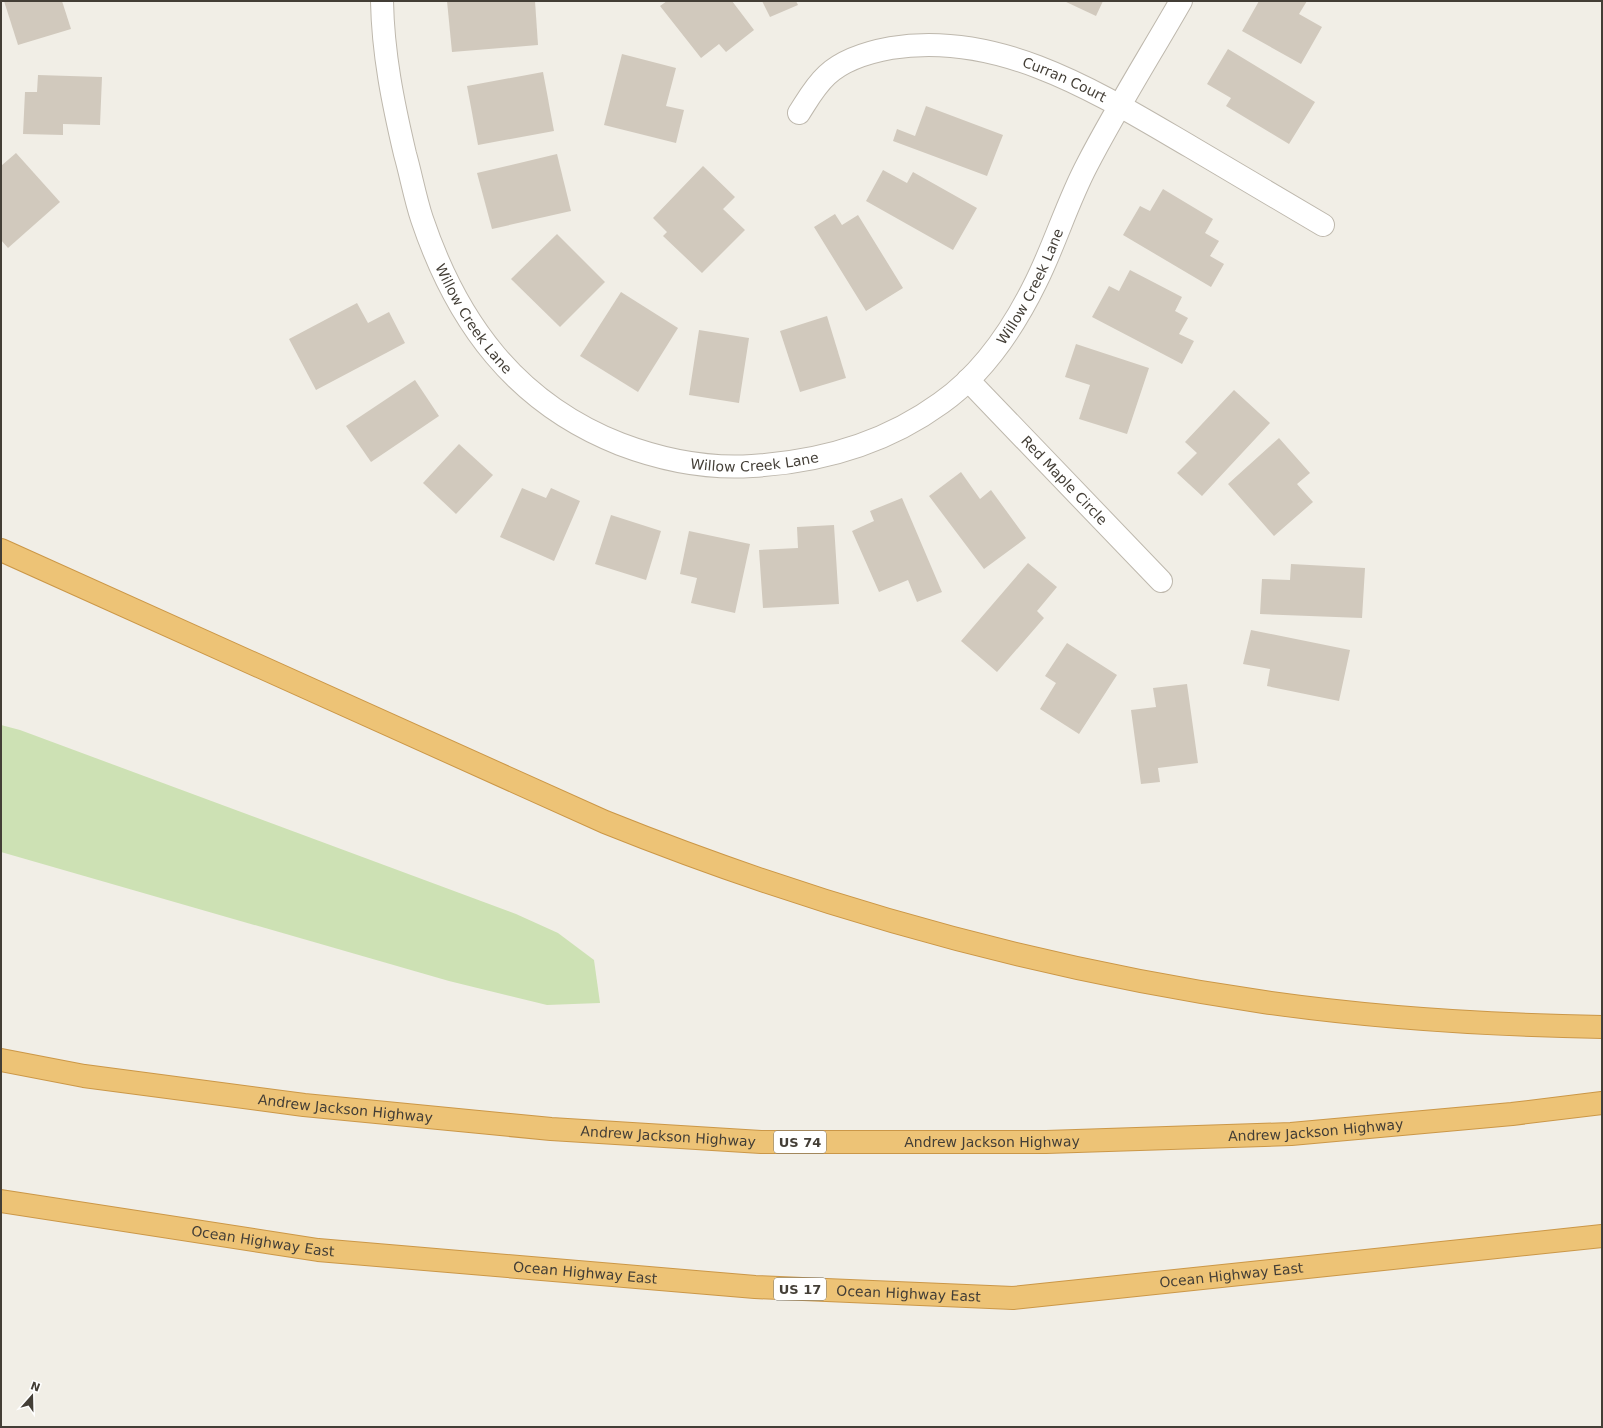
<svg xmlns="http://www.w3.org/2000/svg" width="1603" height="1428" font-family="'DejaVu Sans',sans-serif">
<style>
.green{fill:#cde1b4}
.building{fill:#d1c9bd}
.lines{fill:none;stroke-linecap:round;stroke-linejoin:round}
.street-casing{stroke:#beb8ad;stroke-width:24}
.highway-casing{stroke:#cb9747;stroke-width:24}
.street{stroke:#fff;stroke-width:22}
.highway{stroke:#edc376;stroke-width:22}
.labels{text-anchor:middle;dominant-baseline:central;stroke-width:3.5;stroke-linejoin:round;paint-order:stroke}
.shield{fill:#fff;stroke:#7b7872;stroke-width:1}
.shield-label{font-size:13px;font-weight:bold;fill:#433e36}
.street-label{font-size:14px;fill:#433e36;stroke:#fff}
</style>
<rect width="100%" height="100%" fill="#f1eee6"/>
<!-- green -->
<polygon class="green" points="1,725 20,730 516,914 558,933 594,960 600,1003 547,1005 449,981 1,852"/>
<!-- building -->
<g class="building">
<polygon points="4,1 62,1 71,29 18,45"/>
<polygon points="447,1 535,1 538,45 452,52"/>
<polygon points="667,1 732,1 754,30 726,52 719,44 701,58 660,6"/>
<polygon points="762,1 796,1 798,5 770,17"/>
<polygon points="1064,1 1103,1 1096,16"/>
<polygon points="1259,1 1307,1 1299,14 1322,27 1301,64 1242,31"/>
<polygon points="1228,49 1315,102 1289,144 1226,106 1231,98 1207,84"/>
<polygon points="622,54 676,68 666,106 684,110 676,143 604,125"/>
<polygon points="543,72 554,131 478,145 467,86"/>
<polygon points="38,75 102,77 100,125 63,124 63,135 23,134 25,92 37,92"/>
<polygon points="926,106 1003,135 987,176 893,141 897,129 915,136"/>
<polygon points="16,153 60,202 8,248 1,240 1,166"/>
<polygon points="557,154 571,211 492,229 477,173"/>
<polygon points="703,166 735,197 723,209 745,230 702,273 663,236 667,232 653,218"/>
<polygon points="883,170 907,183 913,172 977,208 953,250 866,201"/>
<polygon points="1163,189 1213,219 1205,233 1219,241 1210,256 1224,264 1211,287 1123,235 1140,206 1150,211"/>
<polygon points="835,214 842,225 858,215 903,288 866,311 814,227"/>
<polygon points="557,234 605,282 560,327 511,279"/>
<polygon points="1130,270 1182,297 1175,311 1188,318 1179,334 1194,341 1182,364 1092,317 1109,286 1119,291"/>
<polygon points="621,292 678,328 638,392 580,356"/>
<polygon points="357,303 368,323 389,312 405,343 316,390 289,339"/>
<polygon points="827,316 846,378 800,392 780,331"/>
<polygon points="699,330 749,338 739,403 689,395"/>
<polygon points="1076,344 1149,368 1127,434 1079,419 1090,385 1065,377"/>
<polygon points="415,380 439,416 371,462 346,426"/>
<polygon points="1234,390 1270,423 1202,496 1177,473 1197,453 1185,442"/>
<polygon points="1279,438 1310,473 1297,484 1313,502 1274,536 1228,484"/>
<polygon points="459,444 493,475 456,514 423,483"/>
<polygon points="961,472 980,499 991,490 1026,538 984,569 929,496"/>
<polygon points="522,488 546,498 551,488 580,501 554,561 500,537"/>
<polygon points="902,498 942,592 917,602 908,580 879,592 852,531 874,521 870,511"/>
<polygon points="611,515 661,531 646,580 595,564"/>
<polygon points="834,525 839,604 763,608 759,550 798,548 797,527"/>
<polygon points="689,531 750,544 735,613 691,603 697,578 680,574"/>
<polygon points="1028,563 1057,587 1037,611 1044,618 997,672 961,641"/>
<polygon points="1291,564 1365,568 1362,618 1260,614 1262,579 1290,580"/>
<polygon points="1251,630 1350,650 1339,701 1267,686 1270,669 1243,664"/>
<polygon points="1067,643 1117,675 1079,734 1040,709 1056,683 1045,676"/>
<polygon points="1187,684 1198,763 1158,768 1160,782 1141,784 1131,710 1156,707 1153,688"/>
</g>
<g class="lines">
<!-- street casing -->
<g class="street-casing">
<g id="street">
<path id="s1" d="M382 1C383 54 393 103 405 154 411 175 415 198 422 219 457 323 516 403 620 444 662 460 706 469 752 466 819 462 886 443 941 403 982 374 1014 327 1036 282 1055 244 1067 203 1087 165 1116 109 1150 55 1181 1"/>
<path id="s2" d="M799 113C808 99 815 86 827 75 844 59 869 52 891 48 1001 30 1100 94 1191 147 1235 173 1279 199 1323 225"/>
<path id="s3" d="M968 380 1161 581"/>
</g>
</g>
<!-- highway casing -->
<g class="highway-casing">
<g id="highway">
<path d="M1 550 605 822C817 907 1037 969 1264 1002 1376 1018 1489 1025 1602 1027"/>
<path id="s4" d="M1 1060 84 1076 304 1105 551 1129 761 1142H1046L1291 1134 1512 1114 1602 1103"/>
<path id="s5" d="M1 1201 318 1250 755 1287 1013 1298 1602 1236"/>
</g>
</g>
<!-- street -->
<use href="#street" class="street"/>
<!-- highway -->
<use href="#highway" class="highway"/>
</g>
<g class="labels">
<!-- shield labels -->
<g class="shield">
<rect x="774" y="1131" width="52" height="22" rx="3"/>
<rect x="774" y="1278" width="52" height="22" rx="3"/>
</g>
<g class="shield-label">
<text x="800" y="1142">US 74</text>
<text x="800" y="1289">US 17</text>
</g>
<!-- street labels -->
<g class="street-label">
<text stroke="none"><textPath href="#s2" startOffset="297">Curran Court</textPath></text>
<text stroke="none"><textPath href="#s1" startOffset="1018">Willow Creek Lane</textPath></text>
<text stroke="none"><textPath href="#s1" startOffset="335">Willow Creek Lane</textPath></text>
<text stroke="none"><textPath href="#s1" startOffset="670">Willow Creek Lane</textPath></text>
<text stroke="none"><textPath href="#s3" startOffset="139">Red Maple Circle</textPath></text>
<text stroke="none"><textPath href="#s4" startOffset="348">Andrew Jackson Highway</textPath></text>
<text stroke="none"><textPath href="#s4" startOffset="1320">Andrew Jackson Highway</textPath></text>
<text stroke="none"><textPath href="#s4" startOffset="672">Andrew Jackson Highway</textPath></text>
<text stroke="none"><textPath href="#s4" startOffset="996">Andrew Jackson Highway</textPath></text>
<text stroke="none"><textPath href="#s5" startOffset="265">Ocean Highway East</textPath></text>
<text stroke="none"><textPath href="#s5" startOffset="589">Ocean Highway East</textPath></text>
<text stroke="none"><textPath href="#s5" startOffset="1237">Ocean Highway East</textPath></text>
<text stroke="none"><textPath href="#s5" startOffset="913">Ocean Highway East</textPath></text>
</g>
</g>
<!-- border -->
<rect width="1603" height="1428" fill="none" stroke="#433e36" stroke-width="4"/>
<!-- north arrow -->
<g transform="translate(32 1396) rotate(20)" stroke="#ffffff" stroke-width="3" paint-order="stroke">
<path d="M0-3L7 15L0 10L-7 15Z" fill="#433e36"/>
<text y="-6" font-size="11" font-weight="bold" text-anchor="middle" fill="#433e36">N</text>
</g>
</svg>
